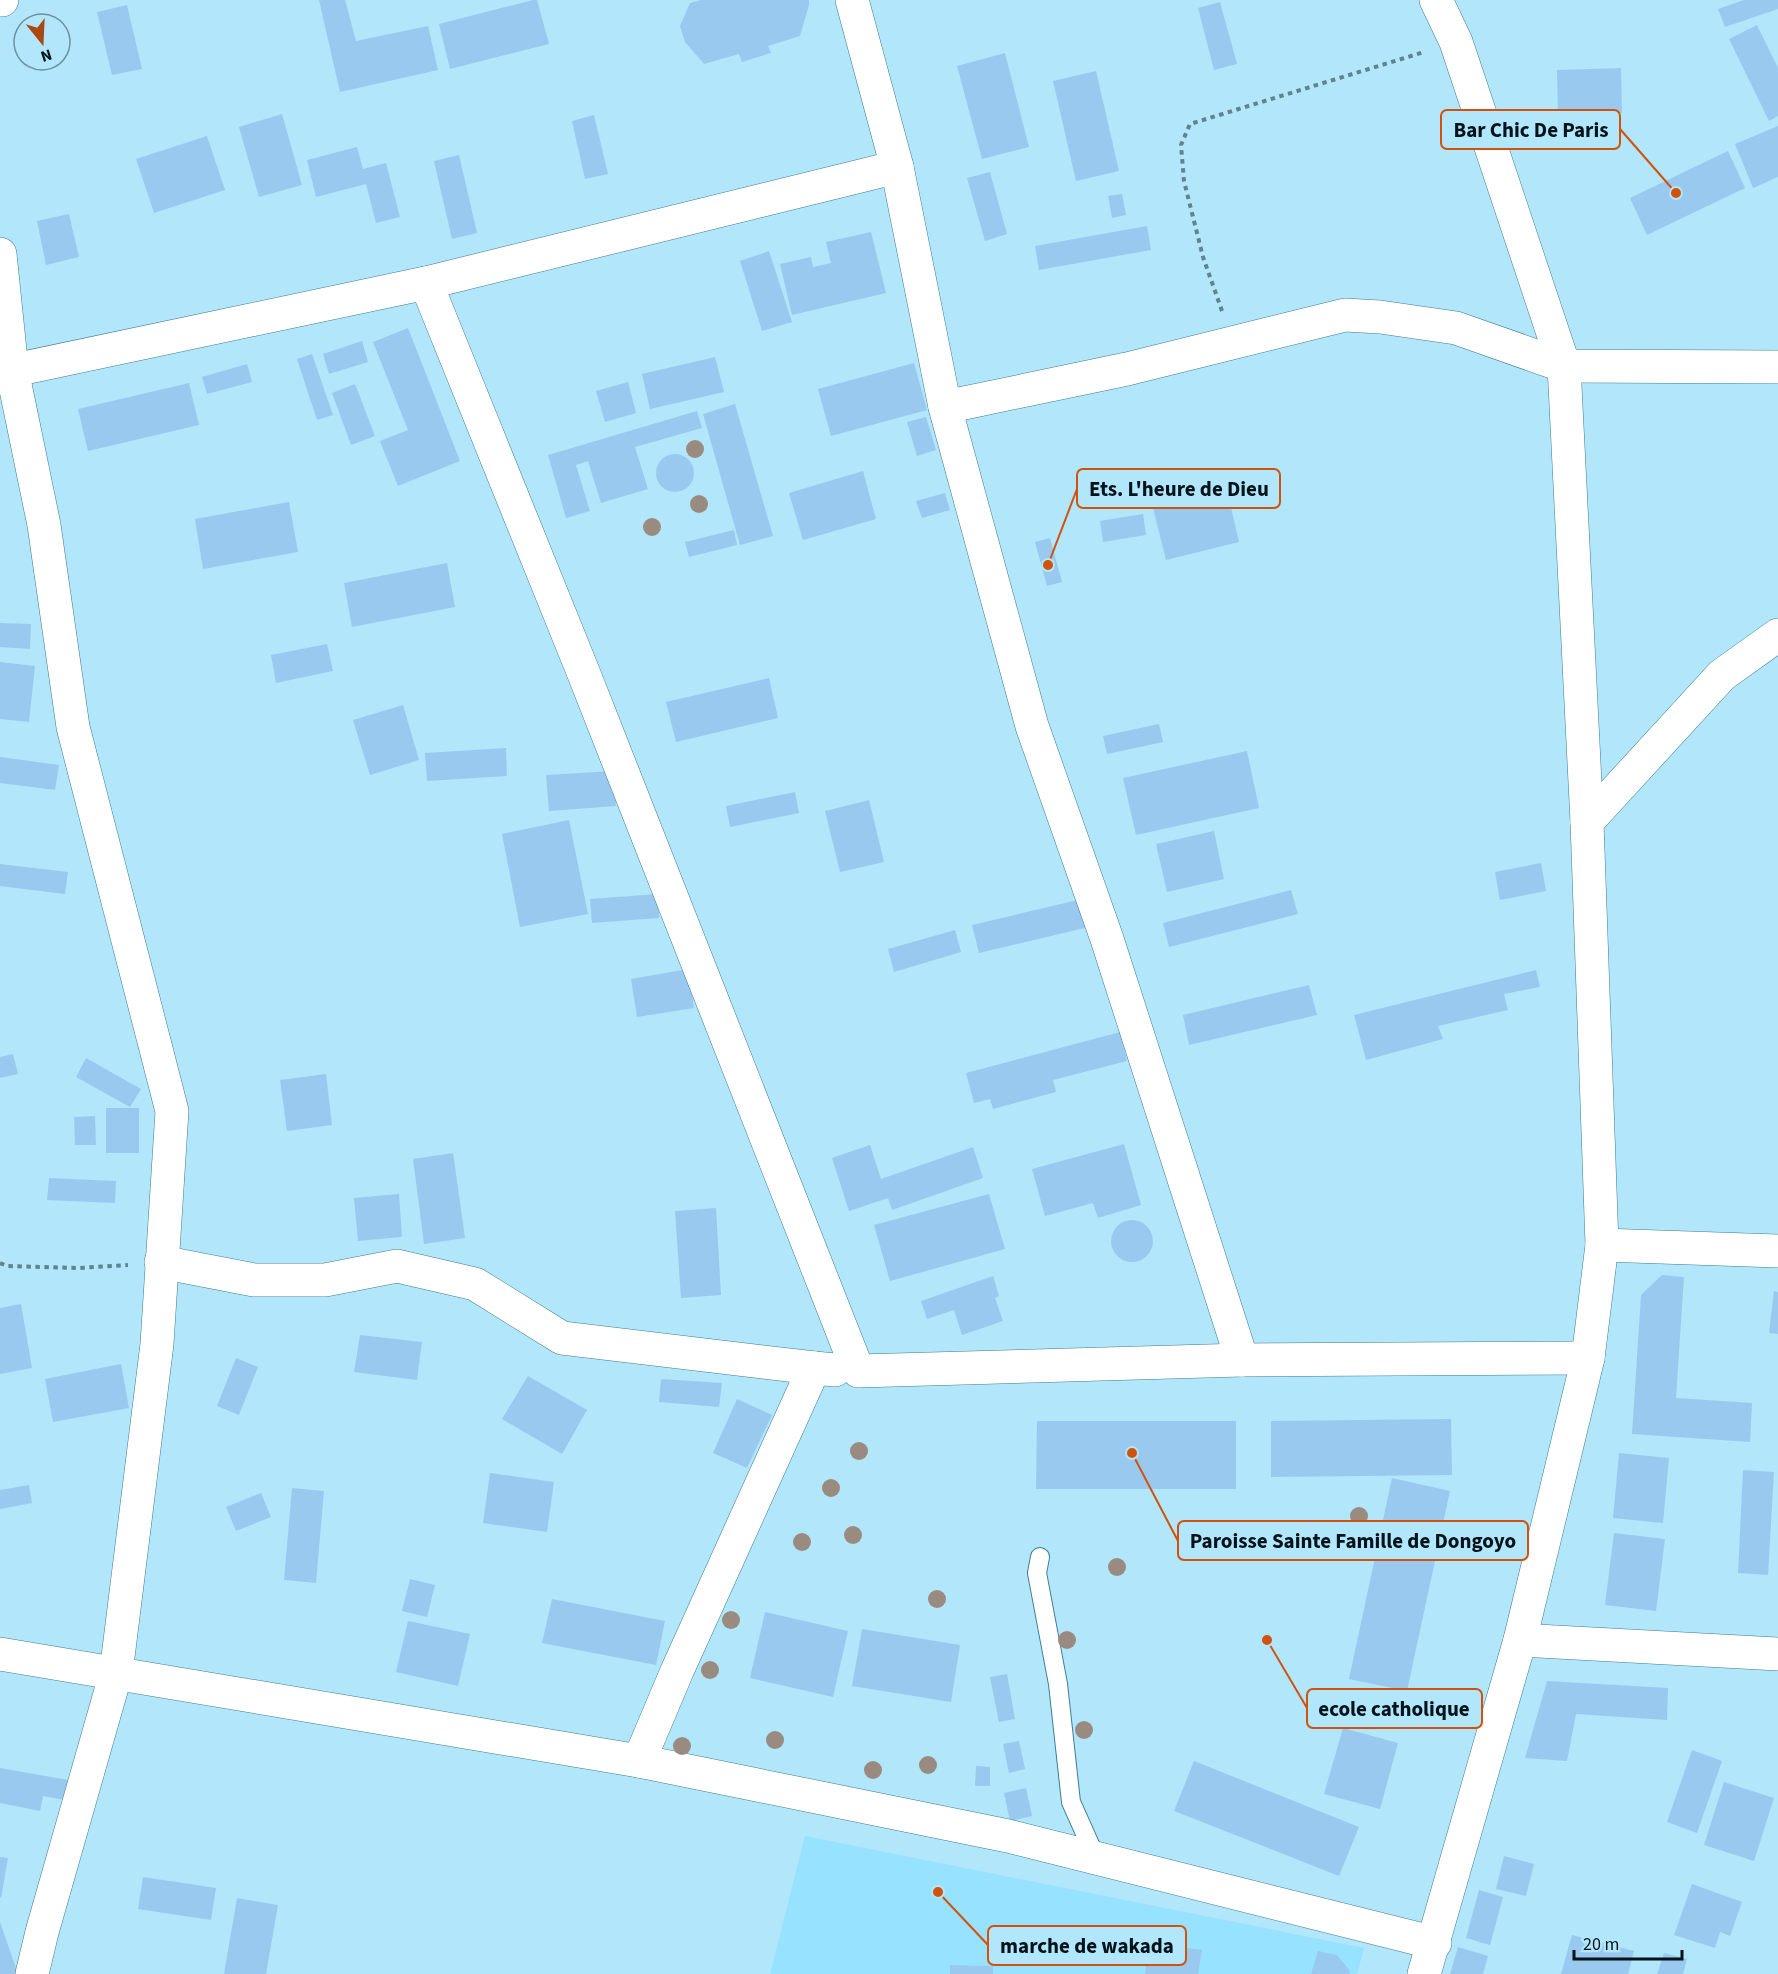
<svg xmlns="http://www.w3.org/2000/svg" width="1778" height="1974" font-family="'Source Sans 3',sans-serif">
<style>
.built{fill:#97e2ff}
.building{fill:#9ac9f0}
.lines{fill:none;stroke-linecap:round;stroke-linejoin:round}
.service-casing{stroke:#3c7c93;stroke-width:20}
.minor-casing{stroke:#3c7c93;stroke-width:34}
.path{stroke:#5e8391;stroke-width:4;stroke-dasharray:4.5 4.5;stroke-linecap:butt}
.service{stroke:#fff;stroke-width:18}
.minor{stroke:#fff;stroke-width:33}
.tree{fill:#9a8b81}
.leader{fill:none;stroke:#d1520d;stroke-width:2}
.callout-dot{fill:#d1520d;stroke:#b2e6fa;stroke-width:2}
.callout{fill:#b2e6fa;stroke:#d1520d;stroke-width:2}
.callout-label{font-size:21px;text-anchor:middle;font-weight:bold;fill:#00121a}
</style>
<rect width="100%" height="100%" fill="#b2e6fa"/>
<!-- built -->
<polygon class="built" points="805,1836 1364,1948 1357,1974 770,1974"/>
<!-- building -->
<g class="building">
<polygon points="319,0 345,0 356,41 428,26 438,70 340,92"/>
<polygon points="533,0 537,0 549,44 450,69 439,24"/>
<polygon points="701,0 809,0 809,5 800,36 768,46 771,53 742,62 739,54 704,64 685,42 680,26 690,3"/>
<polygon points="1744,0 1778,0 1778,9 1725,27 1718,9"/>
<polygon points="1220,2 1237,64 1214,70 1198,8"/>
<polygon points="127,5 142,69 112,75 97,12"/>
<polygon points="1757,25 1778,68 1778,116 1769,121 1729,39"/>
<polygon points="1005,53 1029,147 982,159 957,66"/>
<polygon points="1621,68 1622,113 1558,115 1557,70"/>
<polygon points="1096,71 1119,171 1076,181 1053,81"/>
<polygon points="282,114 302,185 259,197 239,127"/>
<polygon points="594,115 608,174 585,179 572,121"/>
<polygon points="1778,126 1778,177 1753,188 1735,144"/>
<polygon points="207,136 225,190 154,213 136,159"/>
<polygon points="357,147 363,169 386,163 400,217 376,223 366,184 316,197 307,160"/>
<polygon points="1728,151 1745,188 1647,235 1630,198"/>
<polygon points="459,155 477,233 452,239 434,161"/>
<polygon points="990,172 1007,234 985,241 967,178"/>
<polygon points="1122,194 1126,215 1112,218 1108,196"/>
<polygon points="69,214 79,257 46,265 37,221"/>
<polygon points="1147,226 1151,250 1039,270 1035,246"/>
<polygon points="871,232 886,293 792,315 780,264 811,257 813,267 831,263 826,242"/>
<polygon points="769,251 792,322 762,331 740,261"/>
<polygon points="408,328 460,461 398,486 380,441 408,430 373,342"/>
<polygon points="362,341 368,362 329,374 323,354"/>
<polygon points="312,354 333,415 317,420 297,359"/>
<polygon points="715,357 724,392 650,409 642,374"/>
<polygon points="914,363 927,410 831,436 818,389"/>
<polygon points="247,364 252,382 207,394 202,377"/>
<polygon points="628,382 636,413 605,422 596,391"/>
<polygon points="189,383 199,425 88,451 78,409"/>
<polygon points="355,384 375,436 351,445 332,393"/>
<polygon points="735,404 773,536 740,545 703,414"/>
<polygon points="697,411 702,428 635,447 648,489 601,503 588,461 576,465 590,511 566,518 548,455"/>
<polygon points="926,417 936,450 917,456 907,422"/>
<circle cx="675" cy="473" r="19"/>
<polygon points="863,471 876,519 803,540 789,493"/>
<polygon points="1227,490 1239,542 1166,560 1153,508"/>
<polygon points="945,493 950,510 922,518 916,501"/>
<polygon points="289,502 298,552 203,569 195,519"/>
<polygon points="1143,514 1146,535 1103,542 1100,521"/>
<polygon points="734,530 737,545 689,557 685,542"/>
<polygon points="1050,538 1062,582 1047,586 1035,542"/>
<polygon points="447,563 455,607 352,627 344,583"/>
<polygon points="0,623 31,624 30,649 0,647"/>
<polygon points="327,644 333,671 276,683 271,655"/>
<polygon points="0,662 35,666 29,722 0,719"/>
<polygon points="769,678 778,718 676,742 666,702"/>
<polygon points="403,705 419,760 370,775 353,720"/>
<polygon points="1159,724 1163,742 1107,754 1103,736"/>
<polygon points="506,748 507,776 427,781 425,753"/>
<polygon points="1247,751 1259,808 1136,835 1123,778"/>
<polygon points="0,757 59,765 55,790 0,783"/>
<polygon points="613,771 616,806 549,811 546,775"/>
<polygon points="795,792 799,813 730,827 726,806"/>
<polygon points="869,800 884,862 840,872 825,811"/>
<polygon points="569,820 588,914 520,927 502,834"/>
<polygon points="1214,831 1224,879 1167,892 1156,844"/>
<polygon points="1541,863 1546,891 1500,900 1495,872"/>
<polygon points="0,864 68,872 65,894 0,886"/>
<polygon points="1291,890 1298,914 1169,947 1163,923"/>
<polygon points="658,894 659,918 592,923 590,899"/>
<polygon points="1082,899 1089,927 979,953 972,925"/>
<polygon points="955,930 961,952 894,972 888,949"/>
<polygon points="688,969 694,1008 637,1017 631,979"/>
<polygon points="1536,970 1540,987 1504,994 1508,1010 1438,1026 1443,1039 1366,1060 1354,1015"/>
<polygon points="1309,985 1317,1015 1189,1045 1183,1015"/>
<polygon points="1120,1032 1127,1061 1053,1080 1056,1092 993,1109 990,1099 974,1103 966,1073"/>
<polygon points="13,1054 18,1074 0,1078 0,1057"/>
<polygon points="86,1058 141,1089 130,1107 76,1077"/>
<polygon points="326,1074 332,1125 287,1131 280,1080"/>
<rect x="106" y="1108" width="33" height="45"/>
<polygon points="95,1116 96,1145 75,1145 74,1117"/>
<polygon points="1124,1144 1141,1205 1098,1218 1093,1203 1045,1216 1032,1169"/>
<polygon points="870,1145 881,1179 973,1147 983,1178 892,1210 888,1198 849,1211 832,1158"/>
<polygon points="453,1153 465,1238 424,1244 413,1159"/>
<polygon points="49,1178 116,1181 115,1203 47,1200"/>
<polygon points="399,1194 402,1237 358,1241 354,1198"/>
<polygon points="989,1194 1005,1249 890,1281 874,1225"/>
<polygon points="716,1208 721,1295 681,1298 675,1211"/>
<circle cx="1132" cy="1241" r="21"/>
<polygon points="1662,1275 1684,1277 1676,1398 1752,1403 1750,1442 1632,1434 1641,1295"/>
<polygon points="993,1276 999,1296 995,1298 1003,1321 962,1335 954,1310 927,1319 921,1301"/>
<polygon points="1774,1291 1778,1292 1778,1334 1769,1333"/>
<polygon points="21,1304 32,1368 0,1374 0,1308"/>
<polygon points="360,1335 422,1342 417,1380 354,1372"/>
<polygon points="236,1358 258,1367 239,1415 217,1406"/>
<polygon points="121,1364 129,1408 53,1422 45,1379"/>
<polygon points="528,1376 587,1410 562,1454 502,1419"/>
<polygon points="661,1379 722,1383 719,1407 659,1402"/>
<polygon points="737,1399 772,1415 747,1468 713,1453"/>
<polygon points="1451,1419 1452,1475 1271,1477 1271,1421"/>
<polygon points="1037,1421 1236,1421 1236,1489 1036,1489"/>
<polygon points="1619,1453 1669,1458 1663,1523 1613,1518"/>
<polygon points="1743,1470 1774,1472 1768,1575 1738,1573"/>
<polygon points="490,1473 554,1482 547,1532 483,1523"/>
<polygon points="1392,1478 1450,1491 1407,1691 1349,1679"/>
<polygon points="29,1485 32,1503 0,1509 0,1490"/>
<polygon points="292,1488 324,1491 316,1583 284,1580"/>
<polygon points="261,1493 271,1517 236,1531 226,1507"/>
<polygon points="1614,1533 1665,1539 1656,1611 1605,1605"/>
<polygon points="410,1579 435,1585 427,1617 402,1611"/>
<polygon points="552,1599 665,1621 656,1665 542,1643"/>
<polygon points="765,1612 848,1631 833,1697 750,1678"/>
<polygon points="408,1621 470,1634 458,1686 396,1672"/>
<polygon points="862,1629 960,1645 951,1702 852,1686"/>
<polygon points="1007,1674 1015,1719 999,1722 990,1677"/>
<polygon points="1547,1681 1668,1688 1667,1720 1576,1714 1567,1761 1525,1758"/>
<polygon points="1343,1728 1398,1743 1380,1809 1324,1794"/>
<polygon points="1019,1741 1025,1769 1009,1773 1003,1744"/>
<polygon points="1692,1750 1722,1761 1697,1833 1667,1822"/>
<polygon points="1194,1761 1359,1827 1339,1876 1174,1811"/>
<polygon points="976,1766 990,1767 990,1786 975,1786"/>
<polygon points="0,1768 74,1781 70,1801 43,1796 40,1811 0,1803"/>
<polygon points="1724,1782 1774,1798 1754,1861 1704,1845"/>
<polygon points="1026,1788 1032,1816 1010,1821 1004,1793"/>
<polygon points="1504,1856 1534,1864 1526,1896 1496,1889"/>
<polygon points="0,1857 8,1858 1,1898 0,1897"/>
<polygon points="143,1877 216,1888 211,1920 138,1909"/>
<polygon points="1692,1884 1742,1902 1730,1936 1720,1932 1715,1948 1674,1935"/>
<polygon points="1479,1890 1503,1897 1490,1945 1466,1938"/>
<polygon points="237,1898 278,1905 266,1974 224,1974"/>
<polygon points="0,1922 18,1974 0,1974"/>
<polygon points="1572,1935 1634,1951 1628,1974 1561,1974"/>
<polygon points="1149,1943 1202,1950 1198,1974 1145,1974"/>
<polygon points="1458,1947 1488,1956 1483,1974 1450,1974"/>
<polygon points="1318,1951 1337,1955 1350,1971 1349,1974 1311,1974"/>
<polygon points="1664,1953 1687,1959 1683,1974 1657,1974"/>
<polygon points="950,1965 993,1966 993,1974 950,1974"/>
</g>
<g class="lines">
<!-- service casing -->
<g class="service-casing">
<polyline id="service" points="1040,1557 1037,1573 1058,1684 1071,1802 1096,1858"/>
</g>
<!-- minor casing -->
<g class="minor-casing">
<g id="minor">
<polyline points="0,0 2,0"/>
<polyline points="852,0 897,167 945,407 1032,726 1107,939 1242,1360"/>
<polyline points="0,254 12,370 44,525 73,727 172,1111 157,1344 116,1673 42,1932 32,1974"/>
<polyline points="426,283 584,674 858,1371 1242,1360 1588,1358"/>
<polyline points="0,373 426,283 897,167"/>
<polyline points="945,407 1127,369 1345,315 1380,317 1456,328 1564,366 1778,367"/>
<polyline points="1587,822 1722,675 1778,635"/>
<polyline points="1602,1245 1778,1251"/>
<polyline points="161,1262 254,1280 325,1280 397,1266 475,1284 562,1338 814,1368"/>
<polyline points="1520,1640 1778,1654"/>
<polyline points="0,1654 639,1761 1008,1836 1435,1943"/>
<polyline points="639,1761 677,1671 814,1368 835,1370"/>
<polyline points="1424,1974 1520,1640 1588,1358 1602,1245 1587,822 1564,366 1456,42 1436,0"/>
</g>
</g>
<!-- path -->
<g class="path">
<polyline points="1222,311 1203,257 1184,181 1181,145 1190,124 1424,52"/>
<polyline points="0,1263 7,1266 79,1268 128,1265"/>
</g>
<!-- service -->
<use href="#service" class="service"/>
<!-- minor -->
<use href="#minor" class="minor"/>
</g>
<!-- trees -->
<g class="tree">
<circle cx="695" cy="449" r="9"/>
<circle cx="699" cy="504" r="9"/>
<circle cx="652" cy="527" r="9"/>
<circle cx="859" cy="1451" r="9"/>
<circle cx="831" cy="1488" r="9"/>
<circle cx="1359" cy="1516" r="9"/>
<circle cx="853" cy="1535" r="9"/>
<circle cx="802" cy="1542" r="9"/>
<circle cx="1117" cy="1567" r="9"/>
<circle cx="937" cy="1599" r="9"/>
<circle cx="731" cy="1620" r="9"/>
<circle cx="1067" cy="1640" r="9"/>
<circle cx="710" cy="1670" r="9"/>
<circle cx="1084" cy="1730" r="9"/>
<circle cx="775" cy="1740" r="9"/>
<circle cx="682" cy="1746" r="9"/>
<circle cx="928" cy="1765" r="9"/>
<circle cx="873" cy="1770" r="9"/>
</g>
<!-- callouts -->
<path class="leader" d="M1676 193L1620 129M1048 565L1077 489M1132 1453L1178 1541M1267 1640L1307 1708M938 1892L988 1945"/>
<g class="callout-dot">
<circle cx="1676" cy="193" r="6"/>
<circle cx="1048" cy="565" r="6"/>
<circle cx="1132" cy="1453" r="6"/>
<circle cx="1267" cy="1640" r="6"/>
<circle cx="938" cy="1892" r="6"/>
</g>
<g class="callout">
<rect x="1441" y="110" width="179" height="39" rx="6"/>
<rect x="1077" y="469" width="203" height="39" rx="6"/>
<rect x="1178" y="1521" width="350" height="39" rx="6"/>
<rect x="1307" y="1689" width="175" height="39" rx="6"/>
<rect x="988" y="1926" width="198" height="39" rx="6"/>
</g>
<g class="callout-label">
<text x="1531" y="137">Bar Chic De Paris</text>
<text x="1179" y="496">Ets. L'heure de Dieu</text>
<text x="1353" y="1548">Paroisse Sainte Famille de Dongoyo</text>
<text x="1394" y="1716">ecole catholique</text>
<text x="1087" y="1953">marche de wakada</text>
</g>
<!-- north arrow -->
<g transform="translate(42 42) rotate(162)"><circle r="28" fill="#b2e6fa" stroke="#6b91a0" stroke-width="1.5"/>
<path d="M0-4.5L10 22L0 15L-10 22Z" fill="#ab4812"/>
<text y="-9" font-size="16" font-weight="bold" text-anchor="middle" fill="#00121a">N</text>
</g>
<!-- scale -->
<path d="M1574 1950v9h108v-9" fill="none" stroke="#00121a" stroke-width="3"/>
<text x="1583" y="1950" font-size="18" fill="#00121a" stroke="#b2e6fa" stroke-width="4.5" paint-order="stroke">20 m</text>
</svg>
